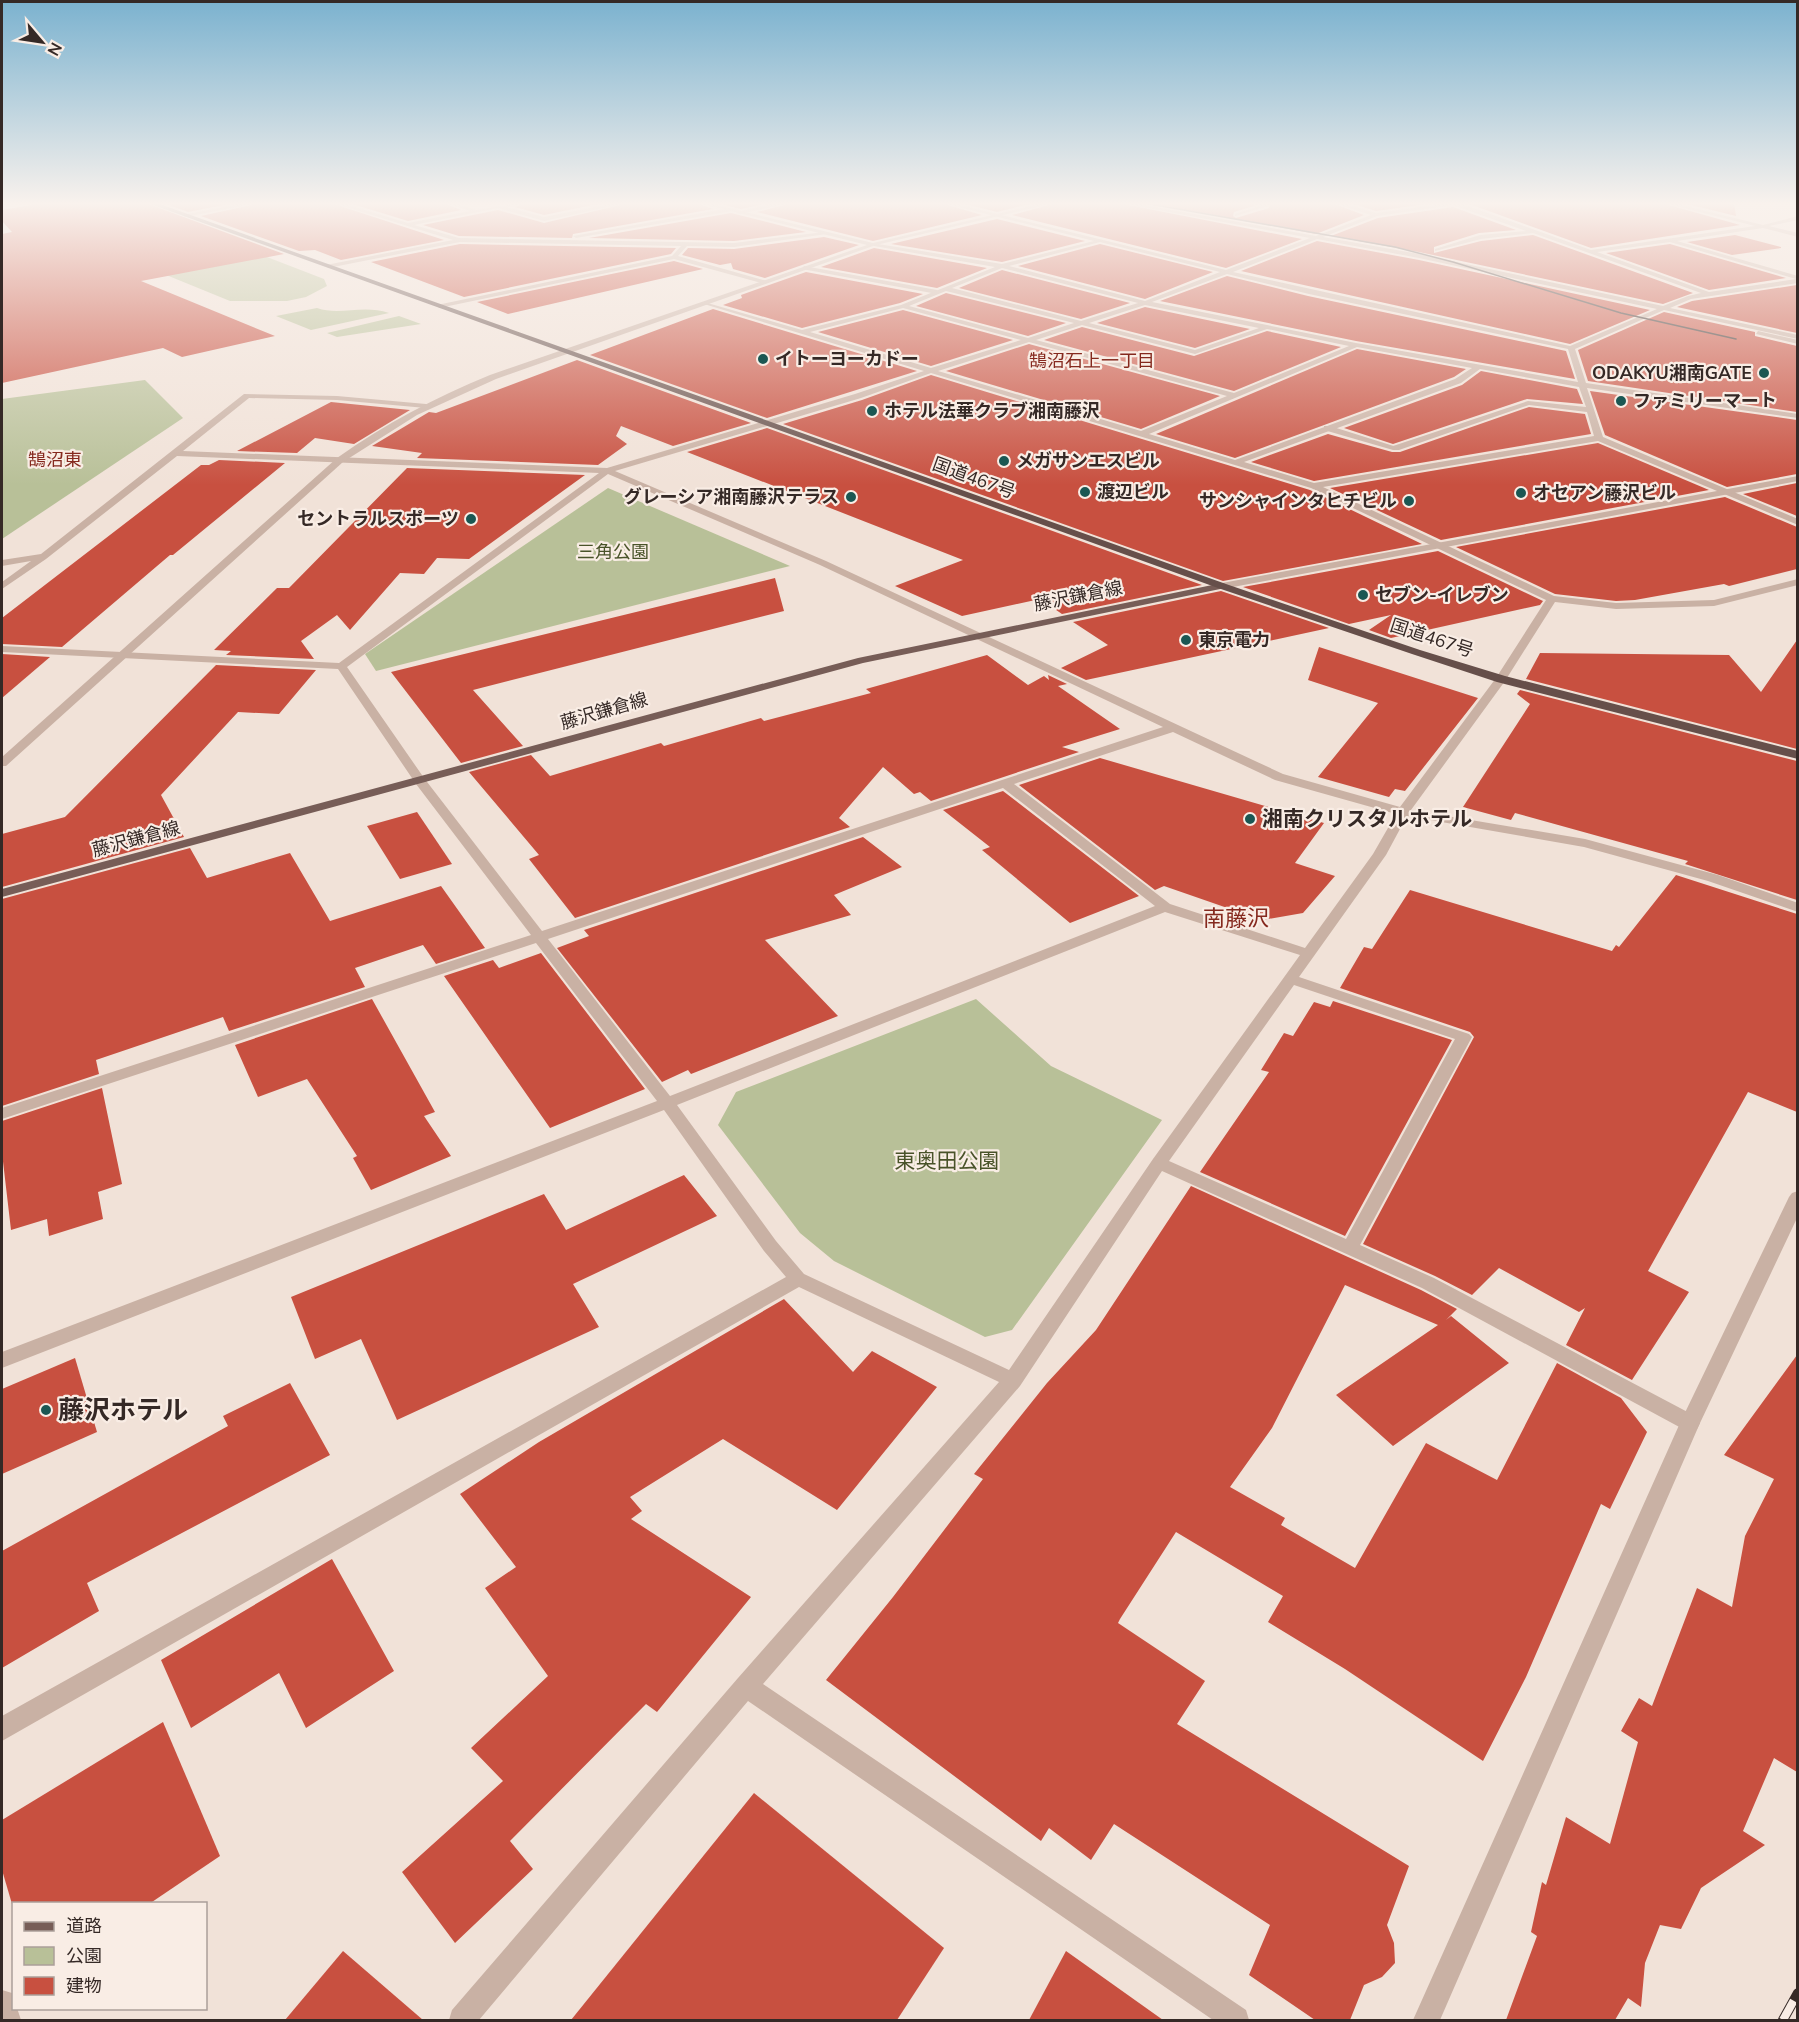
<svg xmlns="http://www.w3.org/2000/svg" width="1799" height="2022" font-family="'Nunito Sans','Noto Sans JP',sans-serif">
<style>
.green{fill:#b8c098}
.building{fill:#c85040}
.lines{fill:none;stroke-linecap:round;stroke-linejoin:round}
.service{fill:#c9b1a4;fill-rule:evenodd}
.pedestrian{fill:#c9b1a4;fill-rule:evenodd}
.minor{fill:#c9b1a4;fill-rule:evenodd}
.tertiary{fill:#c9b1a4;fill-rule:evenodd}
.primary{fill:#775d57;fill-rule:evenodd}
.trunk{fill:#664f4a;fill-rule:evenodd}
.tram{stroke:#352926;stroke-width:1.5}
.rail-casing{stroke:#352926;stroke-width:10}
.rail{stroke:#f9ede5;stroke-width:8;stroke-dasharray:22;stroke-linecap:butt}
.poi-dot{fill:#1b5753;stroke:#f9ede5;stroke-width:2}
.labels{text-anchor:middle;dominant-baseline:central;stroke-width:4.5;stroke-linejoin:round;paint-order:stroke}
.far-poi-label{font-size:18px;font-weight:bold;fill:#352926;stroke:#f9ede5;text-anchor:start}
.far-neighbourhood-label{font-size:18px;fill:#85291e;stroke:#f9ede5}
.far-street-label{font-size:18px;fill:#352926;stroke:#f9ede5}
.far-park-label{font-size:18px;fill:#495329;stroke:#f9ede5}
.poi-label{font-size:21px;font-weight:bold;fill:#352926;stroke:#f9ede5;text-anchor:start}
.park-label{font-size:21px;fill:#495329;stroke:#f9ede5}
.neighbourhood-label{font-size:22px;fill:#85291e;stroke:#f9ede5}
.near-poi-label{font-size:26px;font-weight:bold;fill:#352926;stroke:#f9ede5;text-anchor:start}
</style>
<rect width="100%" height="100%" fill="#f1e2d8"/>
<!-- green -->
<g class="green">
<polygon points="254,252 324,279 327,286 306,297 287,301 230,301 154,270"/>
<path d="M317 308C340 316 363 304 389 313L311 330 276 316Z"/>
<polygon points="399,316 421,324 337,337 327,333"/>
<polygon points="145,380 183,418 2,539 2,399"/>
<polygon points="608,488 790,566 376,671 365,654"/>
<polygon points="976,999 1051,1066 1162,1120 1012,1330 985,1337 834,1261 800,1233 718,1125 736,1092"/>
</g>
<!-- building -->
<g class="building">
<polygon points="33,202 143,202 284,254 141,281 275,336 182,357 163,348 2,383 2,234 12,232 2,221 2,210 32,205"/>
<polygon points="161,202 238,202 188,212"/>
<polygon points="265,202 328,202 444,240 341,260 315,250 299,251 201,216"/>
<polygon points="346,202 441,202 461,210 408,221"/>
<polygon points="528,202 607,202 544,215 515,207"/>
<polygon points="633,202 693,202 713,209 573,234 572,238 459,236 423,225 498,210 544,223"/>
<polygon points="714,202 771,202 741,209"/>
<polygon points="797,202 937,202 982,215 873,241 757,212"/>
<polygon points="958,202 1037,202 997,212"/>
<polygon points="1060,202 1113,202 1302,239 1226,268 1012,215"/>
<polygon points="1141,202 1250,202 1254,206 1234,212 1233,216 1236,218 1269,208 1270,205 1265,202 1329,202 1364,215 1316,234"/>
<polygon points="1348,202 1439,202 1376,211"/>
<polygon points="1464,202 1658,202 1740,225 1591,248"/>
<polygon points="1679,202 1734,202 1736,216"/>
<polygon points="1453,207 1516,230 1479,233 1434,247 1434,253 1481,241 1533,235 1693,293 1663,304 1419,252 1331,236 1378,218"/>
<polygon points="731,213 806,232 734,241 589,238"/>
<polygon points="997,219 1085,241 1002,262 891,244"/>
<polygon points="1735,235 1781,247 1781,248 1732,255 1687,242"/>
<polygon points="824,237 859,245 765,278 733,269 731,263 720,265 682,255 688,248 734,249"/>
<polygon points="1317,241 1419,260 1650,310 1570,344 1241,271"/>
<polygon points="460,244 676,248 671,254 464,297 371,262"/>
<polygon points="1100,244 1213,272 1145,299 1018,266"/>
<polygon points="1670,244 1786,278 1709,290 1606,253"/>
<polygon points="874,248 987,268 937,288 821,267"/>
<polygon points="674,261 703,269 508,314 477,302"/>
<polygon points="1002,270 1130,303 1081,319 959,288"/>
<polygon points="806,272 923,294 900,303 802,328 723,305 742,298 741,295"/>
<polygon points="1227,276 1308,296 1566,351 1575,379 1356,341 1160,301"/>
<polygon points="1797,285 1797,333 1677,307 1692,301"/>
<polygon points="946,293 1066,323 1028,336 916,306"/>
<polygon points="1145,307 1250,329 1195,348 1097,323"/>
<polygon points="713,309 917,371 767,418 590,355"/>
<polygon points="903,310 1013,340 931,366 818,332"/>
<polygon points="1664,312 1755,332 1755,336 1797,346 1797,412 1588,381 1578,350"/>
<polygon points="1082,327 1194,356 1267,331 1341,347 1234,391 1044,340"/>
<polygon points="1029,344 1220,396 1141,429 946,371"/>
<polygon points="1357,349 1466,369 1454,377 1235,458 1156,434"/>
<polygon points="577,360 751,423 673,446 621,426 616,436 627,444 598,465 417,458 422,453 372,446 429,412 436,413"/>
<polygon points="1481,371 1577,389 1583,404 1527,399 1393,444 1344,428 1462,385"/>
<polygon points="931,375 1310,490 1422,544 1223,581 783,424 862,400"/>
<polygon points="1590,391 1797,420 1797,474 1727,487 1605,435"/>
<polygon points="331,402 410,410 354,444 315,438 297,453 237,451"/>
<polygon points="1529,407 1585,414 1591,434 1314,481 1251,462 1328,434 1392,452 1400,452"/>
<polygon points="767,428 1202,585 1062,614 1040,599 962,616 895,586 963,560 687,452"/>
<polygon points="1598,443 1709,490 1441,540 1330,488"/>
<polygon points="219,460 285,463 173,555 170,555 62,647 2,644 2,618 201,465 209,465"/>
<polygon points="407,468 585,475 469,559 437,558 424,574 400,573 350,630 337,615 301,641 314,659 226,655 231,651 214,650 277,588 289,588"/>
<polygon points="1797,483 1797,516 1743,494"/>
<polygon points="1725,497 1797,527 1797,569 1729,586 1724,584 1635,600 1616,601 1555,594 1456,547"/>
<polygon points="1438,551 1543,601 1540,605 1391,638 1369,630 1391,615 1349,624 1243,587"/>
<polygon points="775,578 784,611 473,690 523,746 461,763 391,672"/>
<polygon points="1221,591 1329,628 1086,680 1061,668 1108,645 1073,622"/>
<polygon points="1797,640 1797,749 1526,679 1540,653 1729,655 1761,692"/>
<polygon points="1319,647 1478,698 1405,791 1395,789 1389,797 1318,777 1378,703 1308,680"/>
<polygon points="2,654 50,657 2,698"/>
<polygon points="987,655 1028,685 1044,676 1049,680 1048,675 1067,684 1058,686 1120,729 1062,747 1079,752 931,801 920,792 914,794 883,767 839,818 850,827 575,918 529,859 539,855 469,772 531,755 550,776 661,743 664,746 761,718 764,721 871,693 866,689"/>
<polygon points="216,665 316,670 279,714 238,712 161,795 184,837 2,887 2,834 65,817"/>
<polygon points="1520,690 1797,761 1797,900 1685,864 1688,861 1515,813 1511,820 1463,807 1530,704 1517,694"/>
<polygon points="1100,758 1324,823 1295,863 1335,876 1303,913 1262,920 1164,886 1155,890 1019,785"/>
<polygon points="1003,791 1139,896 1070,923 982,850 990,847 943,810"/>
<polygon points="417,812 452,864 400,879 367,826"/>
<polygon points="863,837 902,867 834,895 851,915 765,940 838,1016 691,1074 688,1070 662,1082 557,948 589,936 584,930"/>
<polygon points="190,848 207,878 290,853 330,921 441,886 485,948 436,964 423,945 355,968 365,987 229,1031 223,1017 96,1060 99,1074 2,1106 2,899"/>
<polygon points="1676,875 1797,914 1797,1112 1748,1092 1648,1271 1689,1292 1632,1380 1566,1345 1585,1308 1579,1312 1499,1268 1472,1295 1435,1276 1363,1244 1474,1037 1470,1032 1340,988 1364,947 1372,949 1410,890 1612,951 1616,945 1619,947"/>
<polygon points="541,953 645,1089 550,1128 444,976 493,960 499,968"/>
<polygon points="372,999 435,1112 424,1116 451,1156 371,1190 353,1158 357,1156 307,1079 258,1097 235,1045"/>
<polygon points="1333,1001 1452,1040 1345,1236 1200,1172 1269,1072 1261,1070 1284,1033 1293,1036 1314,1002 1330,1007"/>
<polygon points="102,1088 122,1184 98,1192 103,1219 49,1236 47,1219 11,1230 2,1153 2,1121"/>
<polygon points="684,1175 717,1216 573,1284 599,1327 397,1420 361,1339 315,1359 291,1297 544,1194 566,1230"/>
<polygon points="1191,1186 1421,1290 1457,1309 1446,1320 1451,1316 1509,1363 1393,1446 1336,1395 1438,1325 1345,1285 1272,1428 1230,1487 1285,1518 1281,1525 1355,1568 1426,1443 1497,1480 1557,1363 1621,1398 1647,1432 1610,1509 1601,1504 1526,1677 1483,1761 1345,1669 1268,1622 1283,1596 1176,1532 1120,1619 1118,1623 1205,1681 1177,1724 1409,1866 1387,1925 1394,1943 1395,1963 1382,1977 1364,1985 1350,2020 1315,2020 1249,1975 1270,1925 1114,1824 1091,1860 1049,1828 1041,1841 826,1680 893,1597 983,1479 974,1474 1047,1383 1096,1330"/>
<polygon points="784,1299 853,1372 872,1351 937,1387 837,1510 723,1439 630,1497 642,1511 631,1519 751,1597 657,1712 646,1704 510,1841 533,1869 455,1943 402,1872 503,1781 471,1748 548,1676 485,1588 516,1567 460,1494 539,1442"/>
<polygon points="1797,1355 1797,1772 1774,1758 1743,1831 1765,1845 1701,1888 1681,1929 1660,1925 1645,1963 1641,2007 1628,1998 1615,2020 1506,2020 1537,1936 1531,1932 1542,1882 1546,1885 1566,1817 1610,1844 1638,1742 1621,1731 1639,1698 1652,1706 1697,1588 1732,1607 1745,1536 1774,1479 1724,1455"/>
<polygon points="75,1358 97,1432 2,1474 2,1389"/>
<polygon points="290,1383 330,1455 87,1583 99,1611 2,1668 2,1551 228,1426 223,1416"/>
<polygon points="332,1559 394,1671 306,1728 279,1673 191,1728 161,1660"/>
<polygon points="163,1722 220,1856 149,1904 12,1904 2,1870 2,1820"/>
<polygon points="754,1793 944,1948 897,2020 571,2020"/>
<polygon points="343,1951 423,2020 285,2020"/>
<polygon points="1066,1951 1163,2020 1029,2020"/>
</g>
<g class="lines">
<!-- service -->
<polygon class="service" points="1324,426 1330,426 1400,448 1393,450 1324,430"/>
<!-- pedestrian -->
<g class="pedestrian">
<polygon points="804,266 937,290 940,292 937,294 802,269"/>
<polygon points="1758,331 1798,340 1798,344 1756,334"/>
</g>
<!-- minor -->
<g class="minor">
<polygon points="4,202 21,202 2,205"/>
<polygon points="251,202 263,202 185,217 182,215"/>
<polygon points="330,202 338,202 408,223 470,211 443,202 452,202 476,210 526,202 506,207 544,217 620,202 631,202 544,221 498,208 414,225 459,238 734,243 824,232 827,234 734,247 687,246 678,256 767,281 765,284 674,259 439,308 437,305 672,256 681,246 460,242 328,268 326,265 453,240"/>
<polygon points="783,202 795,202 739,214 736,212"/>
<path d="M939 202H948L1226 270 1310 238 1115 202H1127L1316 236 1371 215 1331 202H1339L1376 213 1457 202 1591 250 1755 226 1660 202H1669L1763 225 1798 216V220L1769 226 1798 233V237L1763 228 1677 241 1798 276V283L1691 299 1670 308 1798 335V339L1664 310 1575 349 1586 383 1798 414V418L1587 388 1603 437 1798 519V525L1598 441 1323 487 1554 596 1616 603 1714 600 1798 579V585L1714 606 1616 609 1555 602 1505 681 1411 810 1585 839 1718 875 1798 903V912L1708 881 1584 847 1407 816 1386 855 1299 977 1469 1034 1472 1037 1360 1245 1434 1278 1697 1417 1700 1423 1697 1429 1690 1431 1683 1429 1422 1288 1162 1171 1020 1386 763 1684 1246 2010 1249 2020H1213L748 1701 479 2020H449L452 2010 738 1678 999 1382 799 1287 2 1741V1716L786 1277 764 1251 664 1110 2 1368V1352L657 1101 536 943 2 1119V1108L531 935 416 784 338 669 2 652V646L339 663 599 473 177 456 46 559 2 589V582L31 561 2 566V560L41 554 244 394 337 396 426 404 430 406 426 408 337 400 249 398 183 451 607 468 855 394 924 371 704 304V302L802 330 901 305 995 267 874 246 872 243 1002 264 1094 241ZM1453 205 1526 231 1480 235 1435 249V251L1481 239 1533 233 1701 293 1688 296 1663 306 1419 254 1323 237 1377 216ZM1317 239 1419 258 1657 309 1570 346 1233 272ZM1100 242 1220 272 1145 301 1009 266ZM1670 242 1796 279 1709 292 1597 252ZM1002 268 1138 303 1081 321 952 288ZM1227 274 1309 294 1568 349 1578 382 1356 343 1152 302ZM946 291 1074 323 1028 338 909 306ZM1145 305 1259 328 1195 350 1089 323ZM903 308 1021 340 931 368 810 332ZM1082 325 1195 354 1267 329 1349 346 1234 393 1036 340ZM1029 342 1227 396 1141 431 938 371ZM1357 347 1472 368 1455 379 1235 460 1149 434ZM1480 369 1579 387 1586 407 1528 401 1393 446V450H1399L1529 405 1587 412 1594 436 1314 483 1244 462 1461 383ZM931 373 1311 488 1546 600 1496 678 1400 807 1283 774 826 561 615 471 861 398ZM608 474 820 565 1163 727 542 931 424 778 347 667ZM1173 732 1275 780 1396 814 1373 854 1305 948 1170 904 1014 784ZM1003 788 1155 906 670 1096 548 939ZM1165 912 1300 955 1153 1159 1009 1370 804 1274 776 1241 677 1105ZM1294 985 1455 1039 1346 1239 1169 1161Z"/>
<polygon points="1252,202 1259,202 1268,206 1235,216 1235,214 1260,206"/>
<polygon points="730,208 732,211 576,238 573,236"/>
<polygon points="2,1990 12,1993 14,2008 17,2008 21,2020 2,2020"/>
</g>
<!-- tertiary -->
<g class="tertiary">
<path d="M695 202H704L873 243 1048 202H1058L876 245 496 379 417 415 343 462 6 766H2V757L337 458C385 424 436 397 490 375L867 245Z"/>
<polygon points="1798,476 1798,481 1222,589 1217,586 1222,583"/>
<polygon points="1798,1191 1798,1216 1700,1423 1440,2020 1413,2020 1680,1423 1789,1197 1792,1193"/>
</g>
<!-- primary -->
<polygon class="primary" points="1222,583 1225,584 1225,588 863,663 2,897 2,889 858,658"/>
<!-- trunk -->
<polygon class="trunk" points="145,202 154,202 1226,584 1420,650 1505,676 1798,751 1798,759 1497,682 1412,654 1218,588"/>
<!-- tram -->
<polyline class="tram" points="1138,202 1395,247 1453,262 1621,313 1736,339"/>
<!-- rail casing -->
<g class="rail-casing">
<polyline id="rail" points="1783,2020 1798,1993"/>
</g>
<!-- rail -->
<use href="#rail" class="rail"/>
</g>
<!-- sky -->
<linearGradient id="sky" x2="0" y2="1"><stop stop-color="#7bb2cf"/><stop offset="0.42" stop-color="#f9f2ed"/><stop offset="1" stop-color="#f9f2ed" stop-opacity="0"/></linearGradient>
<rect width="1799" height="485" fill="url(#sky)"/>
<!-- markers -->
<g class="poi-dot">
<circle cx="763" cy="359" r="6"/>
<circle cx="1764" cy="373" r="6"/>
<circle cx="1621" cy="401" r="6"/>
<circle cx="872" cy="411" r="6"/>
<circle cx="1004" cy="461" r="6"/>
<circle cx="1085" cy="492" r="6"/>
<circle cx="1521" cy="493" r="6"/>
<circle cx="851" cy="497" r="6"/>
<circle cx="1409" cy="501" r="6"/>
<circle cx="471" cy="519" r="6"/>
<circle cx="1363" cy="595" r="6"/>
<circle cx="1186" cy="640" r="6"/>
<circle cx="1250" cy="819" r="6"/>
<circle cx="46" cy="1410" r="6"/>
</g>
<g class="labels">
<!-- far-poi labels -->
<g class="far-poi-label">
<text x="775" y="359">イトーヨーカドー</text>
<text x="1752" y="373" text-anchor="end">ODAKYU湘南GATE</text>
<text x="1633" y="401">ファミリーマート</text>
<text x="884" y="411">ホテル法華クラブ湘南藤沢</text>
<text x="1016" y="461">メガサンエスビル</text>
<text x="1097" y="492">渡辺ビル</text>
<text x="1533" y="493">オセアン藤沢ビル</text>
<text x="839" y="497" text-anchor="end">グレーシア湘南藤沢テラス</text>
<text x="1397" y="501" text-anchor="end">サンシャインタヒチビル</text>
<text x="459" y="519" text-anchor="end">セントラルスポーツ</text>
<text x="1375" y="595">セブン-イレブン</text>
<text x="1198" y="640">東京電力</text>
</g>
<!-- far-neighbourhood labels -->
<g class="far-neighbourhood-label">
<text x="1092" y="361">鵠沼石上一丁目</text>
<text x="55" y="460">鵠沼東</text>
</g>
<!-- far-street labels -->
<g class="far-street-label">
<text transform="translate(974 478) rotate(20)">国道467号</text>
<text transform="translate(1078 596) rotate(-11)">藤沢鎌倉線</text>
<text transform="translate(1432 638) rotate(18)">国道467号</text>
<text transform="translate(604 711) rotate(-16)">藤沢鎌倉線</text>
<text transform="translate(136 839) rotate(-15)">藤沢鎌倉線</text>
</g>
<!-- far-park labels -->
<g class="far-park-label">
<text x="613" y="552">三角公園</text>
</g>
<!-- poi labels -->
<g class="poi-label">
<text x="1262" y="819">湘南クリスタルホテル</text>
</g>
<!-- park labels -->
<g class="park-label">
<text x="947" y="1161">東奥田公園</text>
</g>
<!-- neighbourhood labels -->
<g class="neighbourhood-label">
<text x="1236" y="919">南藤沢</text>
</g>
<!-- near-poi labels -->
<g class="near-poi-label">
<text x="58" y="1410">藤沢ホテル</text>
</g>
</g>
<!-- border -->
<rect width="1799" height="2022" fill="none" stroke="#352926" stroke-width="6"/>
<!-- legend -->
<rect x="12" y="1902" width="195" height="108" fill="#f9ede5" stroke="#ab9f99" stroke-width="1.5"/>
<rect x="24" y="1922" width="30" height="9" fill="#775d57" stroke="#ab9f99" stroke-width="1.5"/>
<text x="66" y="1932" font-size="18" fill="#352926">道路</text>
<rect x="24" y="1947" width="30" height="18" fill="#b8c098" stroke="#ab9f99" stroke-width="1.5"/>
<text x="66" y="1962" font-size="18" fill="#352926">公園</text>
<rect x="24" y="1977" width="30" height="18" fill="#c85040" stroke="#ab9f99" stroke-width="1.5"/>
<text x="66" y="1992" font-size="18" fill="#352926">建物</text>
<!-- north arrow -->
<g transform="translate(42 42) rotate(119)" stroke="#f9ede5" stroke-width="4.5" paint-order="stroke">
<path d="M0-4.5L10 22L0 15L-10 22Z" fill="#352926"/>
<text y="-9" font-size="16" font-weight="bold" text-anchor="middle" fill="#352926">N</text>
</g>
</svg>
